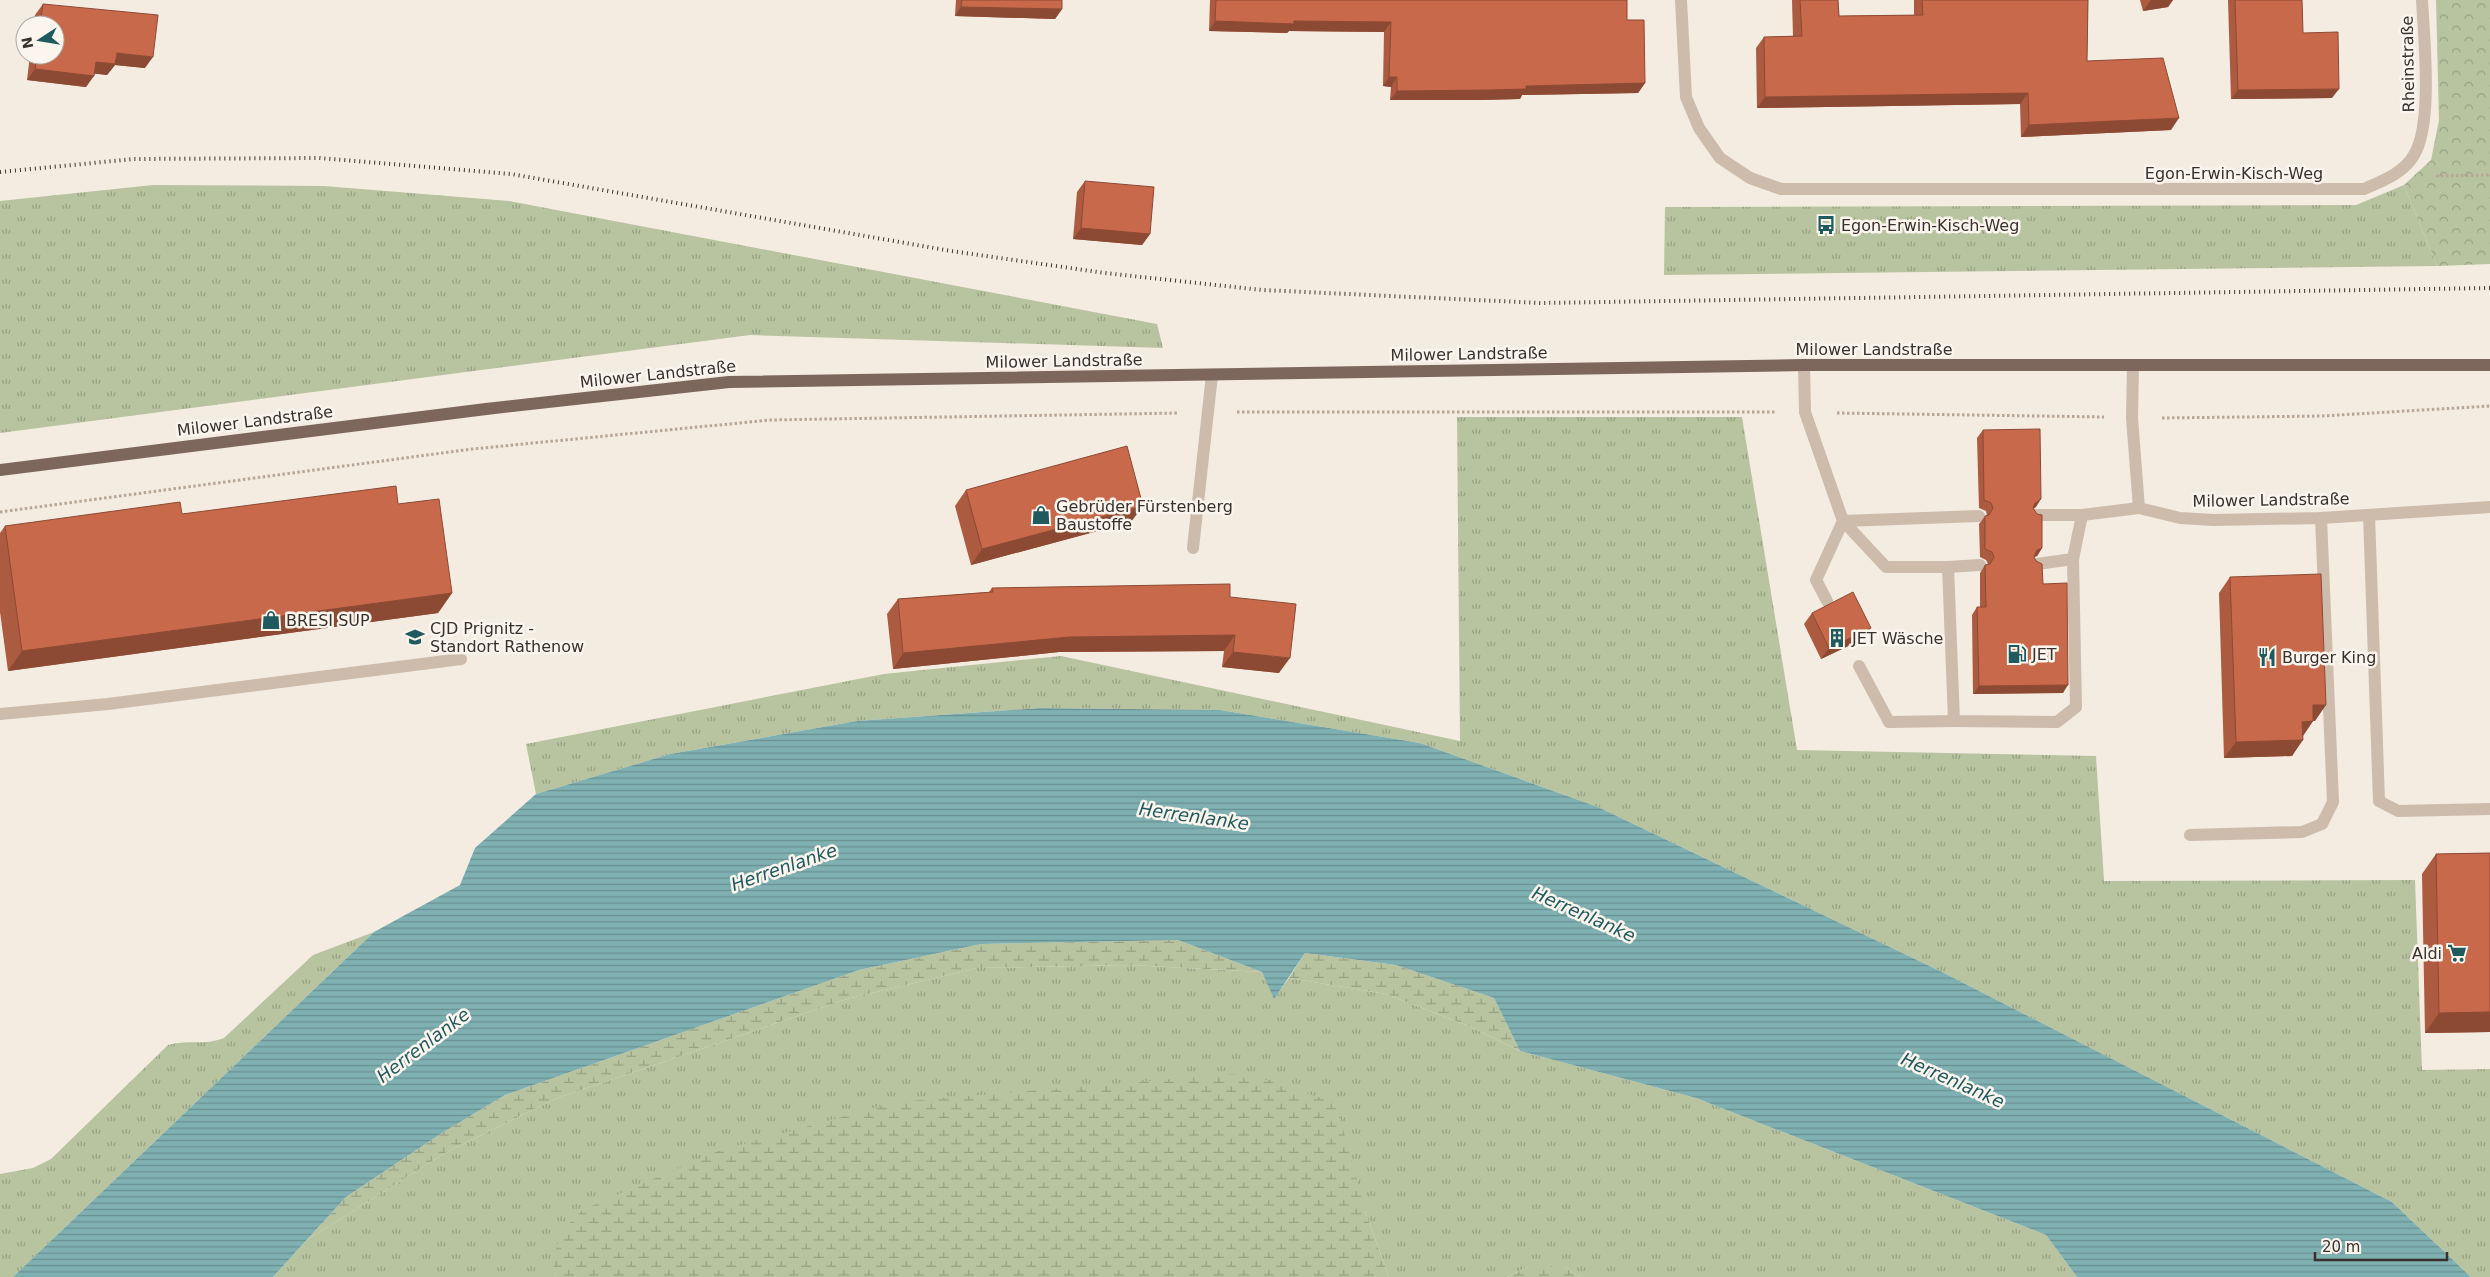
<svg xmlns="http://www.w3.org/2000/svg" width="2490" height="1277" font-family="'DejaVu Sans',sans-serif">
<style>
.grass{fill:url(#grass-tufts)}
.forest{fill:url(#forest-crowns)}
.wetland{fill:url(#wetland-marsh)}
.water{fill:url(#water-rules)}
.lines{fill:none;stroke-linecap:round;stroke-linejoin:round}
.path{stroke:#b9a596;stroke-width:3;stroke-dasharray:2.5 2.5;stroke-linecap:butt}
.lane{stroke:#cdbbac;stroke-width:12}
.street{stroke:#cdbbac;stroke-width:12}
.primary{stroke:#7d675c;stroke-width:12}
.rail{stroke:#3b302b;stroke-width:4;stroke-dasharray:1 4;stroke-linecap:butt}
.wall{fill:#ac5a40}
.shaded-wall{fill:#8c4a34}
.building{fill:#c8694b;stroke:#8c4a34}
.labels{text-anchor:middle;dominant-baseline:central;stroke-width:5;stroke-linejoin:round;paint-order:stroke}
.street-label{font-size:16px;fill:#3b302b;stroke:#fbf5ee}
.poi-label{font-size:16px;fill:#3b302b;stroke:#fbf5ee;text-anchor:start}
.water-label{font-size:18px;font-style:italic;fill:#1f5a5e;stroke:#fbf5ee}
</style>
<defs>
<pattern id="grass-tufts" width="24" height="20" patternUnits="userSpaceOnUse" patternTransform="scale(1.25)"><rect width="24" height="20" fill="#b8c4a0"/><path d="M3 7l-1-3M5 7V3M7 7l1-3M15 17l-1-3M17 17v-4M19 17l1-3" fill="none" stroke="#97a083"/></pattern>
<pattern id="forest-crowns" width="20" height="18" patternUnits="userSpaceOnUse" patternTransform="scale(1.25)"><rect width="20" height="18" fill="#b8c4a0"/><path d="M2 6a3 3 0 1 1 6 0M12 15a3 3 0 1 1 6 0" fill="none" stroke="#97a083"/></pattern>
<pattern id="wetland-marsh" width="20" height="14" patternUnits="userSpaceOnUse" patternTransform="scale(1.25)"><rect width="20" height="14" fill="#b8c4a0"/><path d="M1 5h8M5 5V1M11 12h8M15 12V8" fill="none" stroke="#97a083"/></pattern>
<pattern id="water-rules" width="6" height="5" patternUnits="userSpaceOnUse" patternTransform="scale(1.25)"><rect width="6" height="5" fill="#7fb0b2"/><path d="M0 2.5h6" fill="none" stroke="#699091"/></pattern>
</defs>
<rect width="100%" height="100%" fill="#f4ebe1"/>
<!-- grass -->
<g class="grass">
<polygon points="153,185 324,186 509,201 1157,324 1163,348 750,335 0,433 0,201"/>
<polygon points="2404,185 2437,266 1664,275 1665,207 2356,205"/>
<polygon points="1457,417 1742,417 1797,750 2096,756 2104,881 2415,880 2422,1070 2490,1069 2490,1277 2471,1277 2392,1202 1942,972 1598,807 1420,743 1220,710 1040,708 857,721 670,754 536,794 526,744 884,674 1061,656 1460,741"/>
<path d="M374 932 13 1277H0V1174L33 1168 51 1159 168 1045C189 1039 204 1046 224 1038L313 955Z"/>
<path d="M1130 965 1262 972 1274 998 1289 978 1386 994 1471 1027 1520 1051 1696 1098 2046 1235 2077 1277H1580L1564 1267H1528L1507 1277H1389L1365 1211 582 1210C563 1232 550 1247 556 1277H273L307 1240 445 1153 555 1099 847 999 977 968Z"/>
</g>
<!-- forest -->
<polygon class="forest" points="2436,0 2490,0 2490,264 2437,266 2404,185 2431,160 2439,120"/>
<!-- wetland -->
<g class="wetland">
<polygon points="1178,940 1262,972 1130,965 977,968 847,999 555,1099 445,1153 307,1240 346,1197 442,1133 505,1095 859,970 981,944"/>
<polygon points="1305,953 1396,965 1494,998 1520,1051 1471,1027 1386,994 1289,978"/>
<polygon points="1245,1073 1336,1103 1365,1211 1389,1277 556,1277 552,1260 562,1232 582,1210 718,1151 896,1102"/>
<polygon points="1528,1267 1564,1267 1580,1277 1507,1277"/>
</g>
<!-- water -->
<polygon class="water" points="1040,708 1220,710 1420,743 1598,807 1942,972 2392,1202 2471,1277 2077,1277 2046,1235 1696,1098 1520,1051 1494,998 1396,965 1305,953 1274,999 1262,972 1178,940 981,944 859,970 505,1095 442,1133 346,1197 273,1277 13,1277 374,932 460,885 475,848 536,794 670,754 857,721"/>
<g class="lines">
<!-- path -->
<g class="path">
<polyline points="2436,176 2490,175"/>
<polyline points="1237,412 1776,412"/>
<polyline points="1837,413 2104,417"/>
<polyline points="2162,418 2322,416 2490,406"/>
<polyline points="0,512 472,449 770,420 1179,413"/>
</g>
<!-- lane -->
<g class="lane">
<polyline points="1804,365 1805,412 1843,521 1979,516"/>
<polyline points="2133,365 2132,418 2139,508 2180,518 2214,520 2321,518 2490,507"/>
<polyline points="2036,515 2082,515 2139,508"/>
<polyline points="2369,515 2379,801 2398,811 2490,809"/>
<polyline points="1193,548 1212,375"/>
<polyline points="2037,564 2073,559"/>
<polyline points="1948,567 1980,565"/>
<polyline points="1827,601 1816,580 1843,521 1886,567 1948,567 1954,721 2057,722 2076,707 2073,559 2082,515"/>
<polyline points="1859,666 1889,722 1954,721"/>
<polyline points="0,714 108,704 461,659"/>
<polyline points="2190,835 2302,832 2322,824 2333,802 2321,518"/>
</g>
<!-- street -->
<path class="street" d="M1681 0 1686 97 1699 128 1720 158 1750 178 1781 189H2364C2382 181 2404 173 2414 155 2433 124 2424 38 2422 0"/>
<!-- primary -->
<polyline class="primary" points="0,470 486,409 729,382 1804,365 2490,365"/>
<!-- rail -->
<polyline class="rail" points="0,172 134,159 319,158 511,174 951,251 1105,273 1262,290 1541,303 2490,288"/>
</g>
<!-- wall -->
<g class="wall">
<polygon points="956,0 1062,0 1062,9 1055,19 955,16"/>
<polygon points="1210,0 1627,0 1627,20 1645,83 1638,93 1522,95 1520,99 1480,100 1390,100 1391,87 1383,86 1384,32 1289,31 1287,33 1209,31"/>
<polygon points="1792,0 1838,0 1839,16 1914,15 1914,0 2088,0 2087,61 2171,130 2021,137 2020,104 1757,108 1756,48 1764,37 1793,36"/>
<polygon points="2140,0 2173,0 2168,7 2143,11"/>
<polygon points="2228,0 2302,0 2303,33 2332,98 2231,99"/>
<polygon points="43,4 145,68 115,65 107,75 94,73 86,87 27,80 30,55 55,55 55,25 34,25 35,15"/>
<polygon points="1085,181 1150,234 1142,245 1073,239 1077,192"/>
<polygon points="1983,430 2036,507 2034,508 2042,548 2037,556 2034,557 2043,584 2063,693 1973,694 1972,615 1977,607 1980,607 1980,573 1985,565 1988,564 1986,560 1980,557 1979,524 1985,516 1987,516 1986,511 1979,508 1977,438"/>
<polygon points="966,490 1131,522 971,565 955,506"/>
<polygon points="398,504 452,593 438,613 8,671 0,612 0,533 5,526 182,514"/>
<polygon points="2230,577 2315,721 2313,721 2303,736 2292,756 2224,758 2219,593"/>
<polygon points="992,588 1230,597 1279,673 1222,667 1224,651 1059,652 893,669 887,614 898,599 989,592"/>
<polygon points="1812,613 1863,639 1821,659 1804,624"/>
<polygon points="2490,853 2490,1032 2425,1033 2422,874 2436,854"/>
</g>
<!-- shaded-wall -->
<g class="shaded-wall">
<polygon points="2151,0 2173,0 2168,7 2143,11"/>
<polygon points="961,7 1062,9 1055,19 955,16"/>
<polygon points="1215,21 1294,21 1391,22 1384,32 1289,31 1287,33 1209,31"/>
<polygon points="117,53 153,57 145,68 115,65 107,75 88,73 96,62"/>
<polygon points="35,69 94,76 86,87 27,80"/>
<polygon points="1389,77 1397,77 1391,87 1383,86"/>
<polygon points="1645,83 1638,93 1522,95 1520,99 1480,100 1390,100 1397,91 1526,86"/>
<polygon points="2339,89 2332,98 2231,99 2238,90"/>
<polygon points="2028,93 2020,104 1757,108 1765,97"/>
<polygon points="2179,118 2171,130 2021,137 2029,125"/>
<polygon points="1081,228 1150,234 1142,245 1073,239"/>
<polygon points="2041,499 2036,507 2029,511 2035,503"/>
<polygon points="1143,506 1131,522 971,565 982,549"/>
<polygon points="2042,548 2037,556 2032,558 2037,550"/>
<polygon points="452,593 438,613 8,671 22,651"/>
<polygon points="1871,628 1863,639 1821,659 1829,648"/>
<polygon points="1235,635 1224,651 1059,652 893,669 903,653 1069,637"/>
<polygon points="1233,652 1290,658 1279,673 1222,667"/>
<polygon points="2068,685 2063,693 1973,694 1979,686"/>
<polygon points="2313,705 2326,705 2315,721 2302,721"/>
<polygon points="2313,721 2302,737 2302,722"/>
<polygon points="2303,740 2292,756 2224,758 2236,742"/>
<polygon points="2490,1012 2490,1032 2425,1033 2439,1013"/>
</g>
<!-- building -->
<g class="building">
<polygon points="962,0 1062,0 1062,9 961,7"/>
<polygon points="1216,0 1627,0 1627,20 1644,20 1645,83 1526,86 1526,89 1487,90 1397,91 1397,77 1389,77 1391,22 1294,21 1294,24 1215,21"/>
<polygon points="1800,0 1838,0 1839,16 1923,15 1922,0 2088,0 2087,61 2163,58 2179,118 2029,125 2028,93 1765,97 1764,37 1802,36"/>
<polygon points="2235,0 2302,0 2303,33 2338,32 2339,89 2238,90"/>
<polygon points="43,4 158,15 153,57 117,53 115,64 96,62 94,76 35,69 37,55 55,55 55,25 40,25"/>
<polygon points="1085,181 1154,187 1150,234 1081,228"/>
<polygon points="2040,429 2041,499 2035,503 2033,508 2037,514 2042,515 2042,548 2037,550 2034,557 2036,561 2042,564 2043,584 2067,583 2068,685 1979,686 1977,607 1986,607 1985,565 1990,564 1994,557 1992,552 1985,549 1985,516 1989,515 1993,508 1991,503 1984,500 1983,430"/>
<polygon points="1127,446 1143,506 982,549 966,490"/>
<polygon points="396,486 398,504 439,499 452,593 22,651 5,526 180,502 182,514"/>
<polygon points="2321,574 2326,705 2313,705 2313,721 2302,722 2303,740 2236,742 2230,577"/>
<polygon points="1230,584 1230,597 1296,604 1290,658 1233,652 1235,635 1069,637 903,653 898,599 993,592 992,588"/>
<polygon points="1853,592 1871,628 1829,648 1812,613"/>
<polygon points="2490,853 2490,1012 2439,1013 2436,854"/>
</g>
<!-- icons -->
<defs>
<g id="bus-bare" transform="scale(1.5)"><path d="M-5-6H5V4H4V6H2V4H-2V6H-4V4H-5ZM-3.5-4V0h7V-4ZM-3.5 1.2v1.5H-2V1.2ZM2 1.2v1.5H3.5V1.2Z" fill="#1f5a5e" stroke="#fbf5ee" stroke-width="2.5" paint-order="stroke"/></g>
<g id="shop-bare" transform="scale(1.5)"><path d="M-5-2.5h2.3a2.7 3.5 0 0 1 5.4 0H5L5.5 6h-11ZM-1.5-2.5h3a1.5 2.3 0 0 0-3 0Z" fill="#1f5a5e" stroke="#fbf5ee" stroke-width="2.5" paint-order="stroke"/></g>
<g id="school-bare" transform="scale(1.5)"><path d="M0-5L7-2L0 1L-7-2ZM-4 1L0 2.5L4 1V4Q0 6-4 4Z" fill="#1f5a5e" stroke="#fbf5ee" stroke-width="2.5" paint-order="stroke"/></g>
<g id="building-bare" transform="scale(1.5)"><path d="M-4-6H4V6H1V3H-1V6H-4ZM-2.5-4.3h1.7v1.8h-1.7ZM.8-4.3h1.7v1.8H.8ZM-2.5-1h1.7V.8h-1.7ZM.8-1h1.7V.8H.8Z" fill="#1f5a5e" stroke="#fbf5ee" stroke-width="2.5" paint-order="stroke"/></g>
<g id="fuel-bare" transform="scale(1.5)"><path d="M-5.5-6h7V0h2V4h1.3V-2.5L3-4.5l.8-.8L6-3V5H2.5V1h-1V6h-7ZM-4.2-4.7v3.2H.2V-4.7Z" fill="#1f5a5e" stroke="#fbf5ee" stroke-width="2.5" paint-order="stroke"/></g>
<g id="restaurant-bare" transform="scale(1.5)"><path d="M-5-6h1v4h1v-4h1v4h1v-4h1v5L-1.5 .5V6h-2V.5L-5-1ZM5-6V6H3V1.5H1.5Q1.5-4 5-6Z" fill="#1f5a5e" stroke="#fbf5ee" stroke-width="2.5" paint-order="stroke"/></g>
<g id="supermarket-bare" transform="scale(1.5)"><path d="M-6-5.5h2.5l.6 2H6L4.5 2H-2.5L-4.4-4H-6ZM-1.5 3.2a1.3 1.3 0 1 0 .1 0ZM3 3.2a1.3 1.3 0 1 0 .1 0Z" fill="#1f5a5e" stroke="#fbf5ee" stroke-width="2.5" paint-order="stroke"/></g>
</defs>
<g fill-rule="evenodd">
<use href="#bus-bare" x="1826" y="225"/>
<use href="#shop-bare" x="1041" y="515"/>
<use href="#shop-bare" x="271" y="620"/>
<use href="#school-bare" x="415" y="637"/>
<use href="#building-bare" x="1837" y="638"/>
<use href="#fuel-bare" x="2017" y="654"/>
<use href="#restaurant-bare" x="2267" y="657"/>
<use href="#supermarket-bare" x="2457" y="953"/>
</g>
<g class="labels">
<!-- street labels -->
<g class="street-label">
<text transform="translate(2408 64) rotate(-91)">Rheinstraße</text>
<text x="2234" y="173">Egon-Erwin-Kisch-Weg</text>
<text x="1874" y="349">Milower Landstraße</text>
<text transform="translate(1469 354) rotate(-1)">Milower Landstraße</text>
<text transform="translate(1064 361) rotate(-1)">Milower Landstraße</text>
<text transform="translate(658 374) rotate(-6)">Milower Landstraße</text>
<text transform="translate(255 421) rotate(-7)">Milower Landstraße</text>
<text transform="translate(2271 500) rotate(-1)">Milower Landstraße</text>
</g>
<!-- poi labels -->
<g class="poi-label">
<text x="1841" y="225">Egon-Erwin-Kisch-Weg</text>
<text x="1056" y="506">Gebrüder Fürstenberg<tspan x="1056" dy="18">Baustoffe</tspan></text>
<text x="286" y="620">BRESI SUP</text>
<text x="430" y="628">CJD Prignitz -<tspan x="430" dy="18">Standort Rathenow</tspan></text>
<text x="1852" y="638">JET Wäsche</text>
<text x="2032" y="654">JET</text>
<text x="2282" y="657">Burger King</text>
<text x="2442" y="953" text-anchor="end">Aldi</text>
</g>
<!-- water labels -->
<g class="water-label">
<text transform="translate(1194 816) rotate(8)">Herrenlanke</text>
<text transform="translate(784 867) rotate(-19)">Herrenlanke</text>
<text transform="translate(1584 914) rotate(24)">Herrenlanke</text>
<text transform="translate(423 1045) rotate(-37)">Herrenlanke</text>
<text transform="translate(1953 1080) rotate(24)">Herrenlanke</text>
</g>
</g>
<!-- north arrow -->
<g transform="translate(40 40) rotate(258)"><circle r="24" fill="#fbf5ee" stroke="#aea6a0"/>
<path d="M0-4L9 19L0 12L-9 19Z" fill="#1f5a5e"/>
<text y="-8" font-size="14" font-weight="bold" text-anchor="middle" fill="#3b302b">N</text>
</g>
<!-- scale -->
<path d="M2315 1252v8h132v-8" fill="none" stroke="#3b302b" stroke-width="2.5"/>
<text x="2322" y="1252" font-size="15" fill="#3b302b" stroke="#fbf5ee" stroke-width="4" paint-order="stroke">20 m</text>
</svg>
